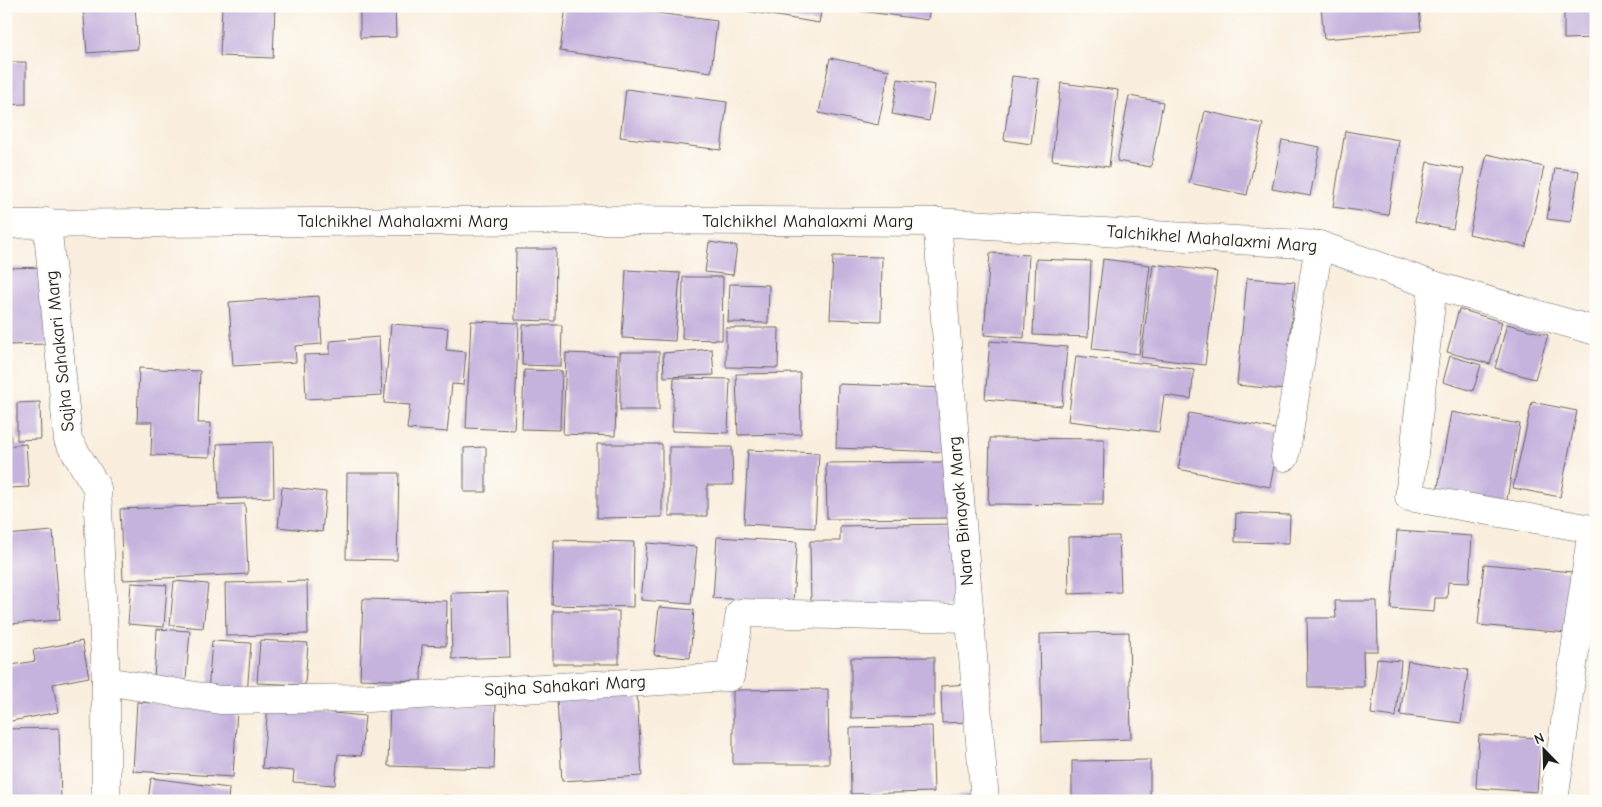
<svg xmlns="http://www.w3.org/2000/svg" width="1602" height="807" font-family="'Comic Neue',sans-serif">
<style>
.building{fill:#c5b2dd}
.lines{fill:none;stroke-linecap:round;stroke-linejoin:round}
.street-casing{stroke:#696660;stroke-width:29}
.street{stroke:#fff;stroke-width:28}
.labels{text-anchor:middle;dominant-baseline:central;stroke-width:4.5;stroke-linejoin:round;paint-order:stroke}
.street-label{font-size:18px;fill:#1c1c1c;stroke:#fdfcf7}
</style>
<rect width="100%" height="100%" fill="#fdfcf7"/>
<filter id="ink" filterUnits="userSpaceOnUse"><feTurbulence type="fractalNoise" baseFrequency=".02" numOctaves="2"/><feDisplacementMap in="SourceGraphic" scale="10" xChannelSelector="R" yChannelSelector="G"/><feConvolveMatrix kernelMatrix="1 2 1 2 8 2 1 2 1" color-interpolation-filters="sRGB"/></filter>
<filter id="wash" filterUnits="userSpaceOnUse"><feTurbulence type="fractalNoise" baseFrequency=".0096" numOctaves="4" result="noise"/><feDisplacementMap in="SourceGraphic" scale="20" xChannelSelector="R" yChannelSelector="G"/><feGaussianBlur stdDeviation="1.12" result="paint"/><feColorMatrix in="noise" values="0 0 0 0 0 0 0 0 0 0 0 0 0 0 0 0 0 1.4 0 .05"/><feComposite in="paint" operator="in"/></filter>
<g filter="url(#wash)">
<rect width="100%" height="100%" fill="#f9eedd"/>
<g id="blocks">
<!-- building -->
<g class="building">
<polygon points="83,6 135,6 138,49 87,53"/>
<polygon points="222,6 275,6 273,58 220,56"/>
<polygon points="360,6 395,6 396,37 360,38"/>
<polygon points="566,6 606,6 717,21 711,72 560,51"/>
<polygon points="747,6 822,6 819,23 746,11"/>
<polygon points="860,6 930,6 928,20 860,11"/>
<polygon points="1321,6 1419,6 1421,31 1324,39"/>
<polygon points="1564,6 1596,6 1596,38 1564,39"/>
<polygon points="830,58 889,70 878,125 819,113"/>
<polygon points="6,62 26,62 26,104 6,105"/>
<polygon points="1012,76 1039,79 1031,144 1004,140"/>
<polygon points="898,79 935,85 929,121 892,114"/>
<polygon points="1061,83 1118,90 1109,167 1052,160"/>
<polygon points="626,89 727,102 721,150 620,137"/>
<polygon points="1129,96 1163,102 1151,167 1117,161"/>
<polygon points="1205,111 1263,124 1247,195 1189,183"/>
<polygon points="1345,131 1399,140 1388,215 1333,207"/>
<polygon points="1282,140 1320,147 1310,196 1272,189"/>
<polygon points="1487,154 1544,167 1526,247 1469,234"/>
<polygon points="1427,162 1464,169 1453,229 1415,222"/>
<polygon points="1555,168 1579,171 1571,222 1547,219"/>
<polygon points="709,242 737,246 733,275 705,272"/>
<polygon points="516,249 556,249 555,321 515,320"/>
<polygon points="990,253 1029,255 1024,338 984,335"/>
<polygon points="833,256 882,257 881,321 830,319"/>
<polygon points="1036,259 1091,261 1088,337 1033,335"/>
<polygon points="1103,259 1150,265 1139,354 1092,349"/>
<polygon points="1153,264 1217,272 1205,365 1141,357"/>
<polygon points="48,267 50,344 6,345 6,268"/>
<polygon points="626,270 680,273 675,341 622,338"/>
<polygon points="683,277 723,277 722,340 682,339"/>
<polygon points="1247,278 1295,282 1285,390 1237,385"/>
<polygon points="730,284 769,285 768,323 728,322"/>
<polygon points="319,296 322,344 295,346 296,362 233,366 229,302"/>
<polygon points="1459,309 1502,322 1490,364 1447,352"/>
<polygon points="471,321 519,323 514,430 466,428"/>
<polygon points="391,324 448,328 446,350 466,352 463,385 452,384 447,432 407,429 410,405 384,403"/>
<polygon points="1507,324 1548,335 1535,379 1495,368"/>
<polygon points="523,325 562,325 561,366 522,365"/>
<polygon points="726,328 779,328 778,368 726,367"/>
<polygon points="379,337 382,395 306,399 304,355 330,354 330,341"/>
<polygon points="990,341 1067,347 1062,406 985,399"/>
<polygon points="712,349 714,375 664,377 663,353"/>
<rect x="620" y="352" width="39" height="58"/>
<polygon points="566,353 618,355 615,436 563,434"/>
<polygon points="1076,356 1194,369 1191,399 1164,395 1159,432 1068,421"/>
<polygon points="1450,356 1481,365 1473,391 1443,382"/>
<polygon points="139,368 200,371 198,423 211,423 210,457 151,455 152,422 137,422"/>
<polygon points="524,370 562,371 560,430 522,429"/>
<polygon points="800,373 801,434 738,435 736,374"/>
<polygon points="674,378 730,379 728,433 672,431"/>
<polygon points="838,384 946,388 943,452 836,448"/>
<polygon points="40,402 41,439 17,440 17,403"/>
<polygon points="1532,402 1577,411 1560,497 1513,488"/>
<polygon points="1451,412 1520,424 1506,505 1437,493"/>
<polygon points="1189,413 1281,430 1270,487 1178,469"/>
<polygon points="10,418 11,442 6,442 6,419"/>
<polygon points="990,438 1104,439 1103,505 988,504"/>
<polygon points="273,442 274,497 219,499 217,444"/>
<polygon points="26,444 29,487 8,488 10,511 6,512 6,446"/>
<polygon points="597,444 662,444 662,517 597,518"/>
<polygon points="486,447 486,492 464,492 464,448"/>
<polygon points="669,447 732,447 733,485 707,485 707,516 669,516"/>
<polygon points="748,450 819,453 815,528 744,524"/>
<polygon points="951,462 951,518 827,519 826,463"/>
<polygon points="347,473 399,473 397,560 346,559"/>
<polygon points="282,487 326,492 322,532 278,527"/>
<polygon points="245,504 248,574 123,580 120,509"/>
<polygon points="1236,513 1290,515 1289,543 1235,542"/>
<polygon points="953,524 955,604 811,607 810,541 840,541 840,526"/>
<polygon points="53,531 60,620 9,624 6,609 6,535"/>
<polygon points="1397,531 1472,536 1469,583 1448,582 1447,598 1435,598 1434,612 1391,609"/>
<polygon points="1119,536 1121,592 1069,594 1068,537"/>
<polygon points="717,537 797,542 793,603 713,598"/>
<polygon points="554,540 634,542 633,607 552,605"/>
<polygon points="647,543 697,547 691,604 641,600"/>
<polygon points="1484,564 1573,572 1567,633 1478,625"/>
<polygon points="174,581 208,584 203,628 170,625"/>
<polygon points="307,581 308,634 226,636 225,583"/>
<polygon points="131,583 167,585 164,627 128,624"/>
<polygon points="508,592 510,657 452,659 451,593"/>
<polygon points="363,599 447,601 446,646 422,645 421,681 360,679"/>
<polygon points="1335,601 1377,601 1378,651 1363,651 1364,687 1308,687 1307,618 1336,618"/>
<polygon points="659,607 694,610 690,658 654,655"/>
<rect x="553" y="611" width="66" height="53"/>
<polygon points="157,629 190,631 186,680 154,679"/>
<polygon points="1129,632 1131,739 1042,742 1040,634"/>
<polygon points="260,640 308,643 305,685 257,683"/>
<polygon points="82,641 89,677 53,684 58,712 6,722 6,666 35,661 33,650"/>
<polygon points="212,641 251,643 247,695 208,692"/>
<polygon points="934,657 934,716 851,718 851,658"/>
<polygon points="1377,659 1401,661 1396,717 1371,714"/>
<polygon points="1408,661 1468,670 1461,723 1400,715"/>
<polygon points="967,684 969,722 942,723 941,686"/>
<polygon points="828,689 829,764 733,764 733,690"/>
<polygon points="637,695 642,776 562,781 557,700"/>
<polygon points="137,702 237,708 233,777 133,771"/>
<polygon points="390,702 496,705 494,769 388,766"/>
<polygon points="268,707 365,716 361,756 338,754 335,785 293,782 294,771 262,768"/>
<polygon points="932,726 934,792 851,794 850,728"/>
<polygon points="59,728 61,801 6,801 6,729"/>
<polygon points="1479,735 1541,738 1537,792 1476,788"/>
<polygon points="1150,760 1150,801 1072,801 1072,761"/>
<polygon points="151,778 229,788 228,801 148,801"/>
<polygon points="974,793 975,801 923,801 923,800"/>
<polygon points="448,796 449,801 392,801 392,799"/>
</g>
</g>
</g>
<g filter="url(#ink)">
<use href="#blocks" fill-opacity="0" stroke="#696660" stroke-width="1"/>
<g class="lines">
<!-- street casing -->
<g class="street-casing">
<g id="street">
<polyline points="47,222 68,440 97,488 106,681 106,801"/>
<polyline points="937,222 985,801"/>
<polyline points="6,224 602,220 937,222 1319,245 1433,285 1596,331"/>
<polyline points="1433,285 1409,497 1592,529 1554,801"/>
<polyline points="1285,457 1319,245"/>
<polyline points="106,681 220,700 368,698 730,677 740,613 970,618"/>
</g>
</g>
<!-- street -->
<use href="#street" class="street"/>
</g>
</g>
<g class="labels">
<!-- street labels -->
<g class="street-label">
<text x="403" y="221">Talchikhel Mahalaxmi Marg</text>
<text x="808" y="221">Talchikhel Mahalaxmi Marg</text>
<text transform="translate(1212 239) rotate(4)">Talchikhel Mahalaxmi Marg</text>
<text transform="translate(60 351) rotate(-96)">Sajha Sahakari Marg</text>
<text transform="translate(961 511) rotate(-95)">Nara Binayak Marg</text>
<text transform="translate(565 686) rotate(-3)">Sajha Sahakari Marg</text>
</g>
</g>
<!-- margin -->
<rect width="1602" height="807" fill="none" stroke="#fdfcf7" stroke-width="25"/>
<!-- north arrow -->
<g transform="translate(1544 750) rotate(337)" stroke="#fdfcf7" stroke-width="4" paint-order="stroke">
<path d="M0-4L9 19L0 12L-9 19Z" fill="#1c1c1c"/>
<text y="-8" font-size="14" font-weight="bold" text-anchor="middle" fill="#1c1c1c">N</text>
</g>
</svg>
